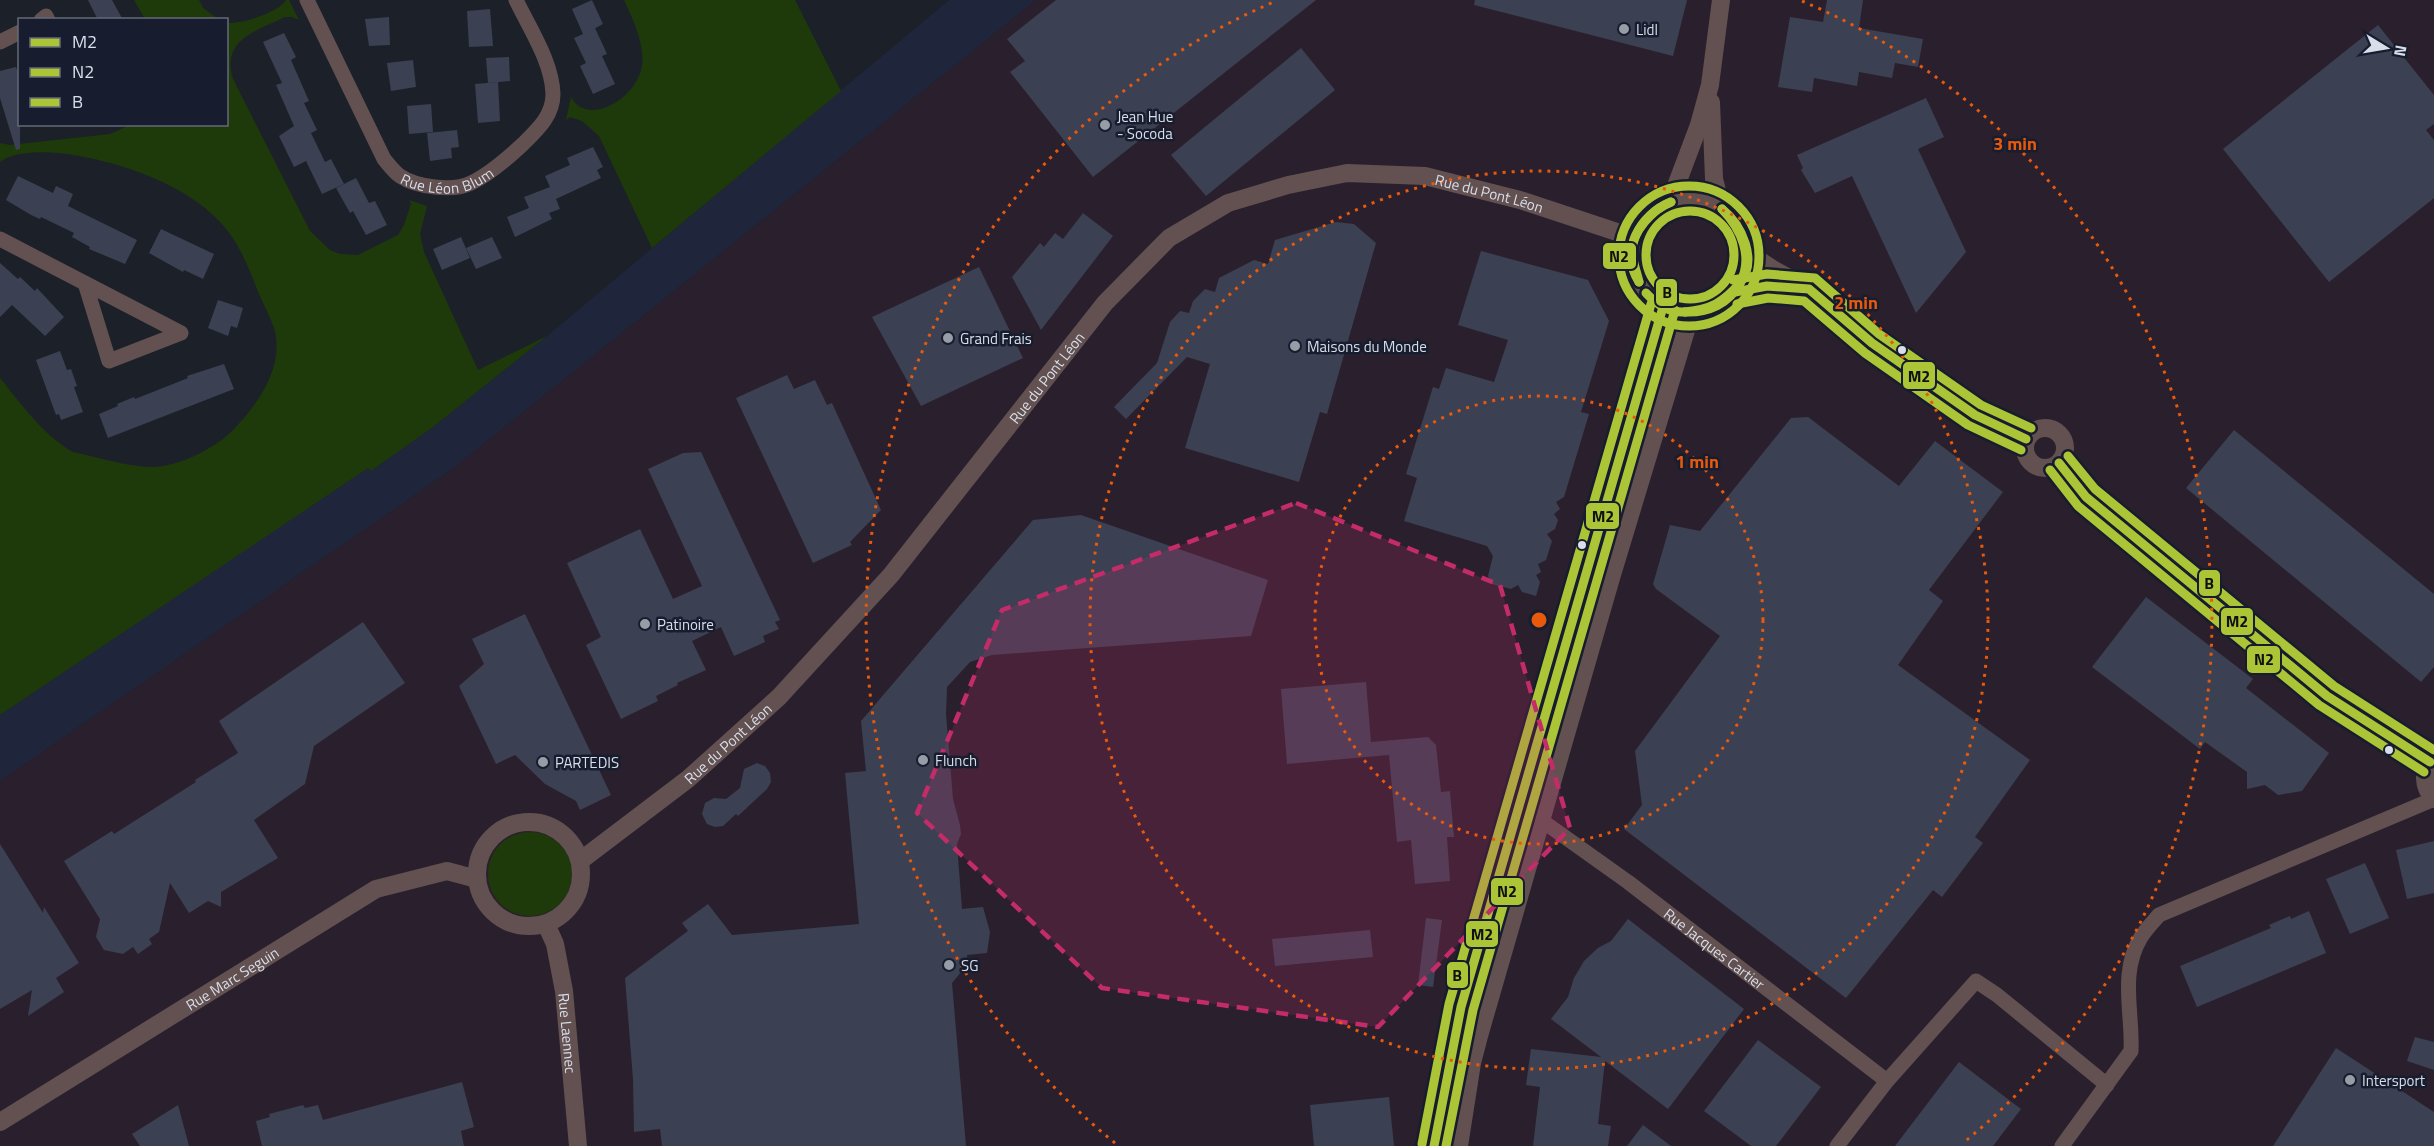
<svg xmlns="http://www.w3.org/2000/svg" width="2434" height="1146" font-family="'Titillium Web',sans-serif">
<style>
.commercial{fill:#2a202d}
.built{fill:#1f253a}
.green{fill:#1e3a0a}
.building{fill:#3b4052}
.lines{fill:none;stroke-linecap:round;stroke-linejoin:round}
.minor{stroke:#625150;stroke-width:15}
.tertiary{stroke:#625150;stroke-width:18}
.bus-1-casing{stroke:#171d2e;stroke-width:14}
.bus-2-casing{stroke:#171d2e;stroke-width:14}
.bus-3-casing{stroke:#171d2e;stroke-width:14}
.bus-1{stroke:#acc537;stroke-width:9}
.bus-2{stroke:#acc537;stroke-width:9}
.bus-3{stroke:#acc537;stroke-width:9}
.marked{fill:#c42c69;fill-opacity:0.2;stroke:#c42c69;stroke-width:4.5;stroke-dasharray:12 8;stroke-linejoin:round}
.ring{fill:none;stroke:#e8590c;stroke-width:3;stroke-dasharray:3 6}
.poi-dot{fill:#979ca6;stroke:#171d2e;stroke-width:2}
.bus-dot{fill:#d9deea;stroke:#171d2e;stroke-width:2}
.labels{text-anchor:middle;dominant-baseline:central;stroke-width:5;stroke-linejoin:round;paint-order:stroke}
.poi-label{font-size:15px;fill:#d9deea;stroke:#171d2e;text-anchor:start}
.street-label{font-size:15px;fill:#d9deea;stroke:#171d2e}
.centre{fill:#e8590c;stroke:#171d2e;stroke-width:3}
.ring-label{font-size:18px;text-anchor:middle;font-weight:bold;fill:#e8590c;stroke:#171d2e;stroke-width:5;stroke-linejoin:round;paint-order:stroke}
.line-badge{stroke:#171d2e;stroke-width:2}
.pale-badge-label{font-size:16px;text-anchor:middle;font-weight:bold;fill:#111}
</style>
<rect width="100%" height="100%" fill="#1c2029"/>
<!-- commercial -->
<polygon class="commercial" points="1036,0 2434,0 2434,1146 0,1146 0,781 451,470"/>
<!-- built -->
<polygon class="built" points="949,0 1036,0 451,470 0,781 0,715 368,467 371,471 433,427 547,336"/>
<!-- green -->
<g class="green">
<polygon points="134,0 199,0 203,8 218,19 145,19"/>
<path d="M286 0H289L299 20 292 17H285C257 31 221 39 233 79L310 231 330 250 340 254 358 255 398 235 404 225 411 204 409 200 427 206 420 234 424 252 478 370 547 336 433 427 371 471 368 468 0 715V378C22 405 43 435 73 452 97 457 126 466 149 467 177 468 216 448 234 429 259 403 285 366 274 328 270 317 264 305 259 294 250 272 242 249 227 230 195 189 132 166 84 157 61 152 18 148 0 162V143L10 145 110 134 130 125 226 124 227 23C241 24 278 13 286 0Z"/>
<path d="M624 0H795L841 91 652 248 599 136 582 121 570 117 566 120 571 97C588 128 637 98 642 66 645 45 633 19 624 0Z"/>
<circle cx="530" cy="874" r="42"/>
</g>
<!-- building -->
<g class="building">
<polygon points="88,0 112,0 123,20 98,20"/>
<polygon points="592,0 603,24 592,30 595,28 607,54 602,56 615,84 593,94 580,66 586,63 574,38 583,34 572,9"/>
<polygon points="1056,0 1316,0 1093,177 1010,72 1025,61 1007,39"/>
<polygon points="1475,0 1687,0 1673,56 1474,5"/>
<polygon points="1827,0 1863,0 1859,28 1923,39 1918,67 1895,63 1892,78 1859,72 1857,86 1814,78 1812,92 1778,87 1790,17 1823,22"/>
<polygon points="490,9 493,46 469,47 467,11"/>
<polygon points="389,17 390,45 369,46 365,19"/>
<polygon points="2378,25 2434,95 2434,124 2426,130 2434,140 2434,198 2329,282 2223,149"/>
<polygon points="284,33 296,57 291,60 309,101 304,103 317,130 311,133 325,162 331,159 344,184 322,194 306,161 294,167 279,136 294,126 276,85 282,83 263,42"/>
<polygon points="1301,48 1335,90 1206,196 1171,155"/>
<polygon points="509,57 510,81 488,83 486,58"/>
<polygon points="413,60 416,87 391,91 387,63"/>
<polygon points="16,67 20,78 20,149 16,150 0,98 0,71"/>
<polygon points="498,82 500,121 478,123 475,84"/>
<polygon points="1926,98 1944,137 1918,149 1966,252 1916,313 1852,176 1815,193 1801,170 1803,168 1797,155"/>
<polygon points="431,104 433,132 409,134 407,106"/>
<polygon points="457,130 459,147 451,148 452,158 430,161 427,133"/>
<polygon points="593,147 603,167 597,170 601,178 556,199 560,209 549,213 552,219 515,237 507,217 529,208 524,197 550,187 545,176 570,165 567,158"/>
<polygon points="18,176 53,193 56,186 73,194 68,206 137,240 125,264 89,249 90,247 72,237 74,233 41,217 40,219 31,215 6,200"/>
<polygon points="356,178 369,203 375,201 387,225 366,235 353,211 350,213 336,188"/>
<polygon points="1083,213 1113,236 1041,330 1012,277 1040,243 1044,247 1055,233 1063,239"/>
<polygon points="1336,222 1354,224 1376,243 1327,414 1320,412 1299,482 1185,448 1210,364 1187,357 1126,419 1114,407 1157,363 1170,322 1180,311 1189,313 1193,301 1205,289 1215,292 1219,278 1254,260 1268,264 1275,240"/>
<polygon points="161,229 214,254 203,279 184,270 183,272 149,253"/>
<polygon points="461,237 470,258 442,270 433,249"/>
<polygon points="492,237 502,258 476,269 466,248"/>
<polygon points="1481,251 1588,280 1609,321 1581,412 1589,414 1564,497 1556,502 1560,509 1554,514 1558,520 1555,529 1547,534 1552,541 1546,560 1538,564 1541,572 1536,575 1540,582 1536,596 1522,592 1518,585 1511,589 1492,584 1488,576 1493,556 1487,546 1404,521 1417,478 1406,474 1433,387 1439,389 1446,368 1494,382 1508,340 1458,325"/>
<polygon points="0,263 18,279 20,277 35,291 37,288 64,317 45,336 12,305 0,317"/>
<polygon points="979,267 1023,358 921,406 872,317"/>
<polygon points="218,300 243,308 237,328 231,326 228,336 208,328"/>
<polygon points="60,351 67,370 71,369 77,386 74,387 83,412 61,420 59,414 56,415 36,360"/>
<polygon points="224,364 234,389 108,438 99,414 118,406 117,404 134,397 135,399 188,378 187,376"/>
<polygon points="787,375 794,389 815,380 827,405 832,403 881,510 850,542 852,545 813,563 736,398"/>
<polygon points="1808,417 1899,486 1935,441 2003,492 1929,590 1943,601 1898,665 2030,760 1975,837 1983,843 1942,897 1933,890 1846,998 1624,829 1642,805 1635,751 1720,636 1656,589 1653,584 1670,525 1700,531 1791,418"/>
<polygon points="2234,430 2434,594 2434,667 2421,682 2186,488"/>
<polygon points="701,452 780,620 775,622 779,629 763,636 765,642 734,656 721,627 692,641 706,670 677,683 678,685 656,696 658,701 621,719 586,645 601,637 567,563 640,529 673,599 702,586 648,469 683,453"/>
<polygon points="1081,515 1268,580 1251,636 992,655 970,662 947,687 946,714 953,799 960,825 961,834 957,844 962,909 983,907 990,932 987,953 967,955 967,965 952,983 966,1146 662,1146 660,1129 634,1132 633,1079 625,978 688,931 682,923 708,904 732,935 859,924 845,773 866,771 861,721 1033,520"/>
<polygon points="2146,597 2253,679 2246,688 2329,753 2302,791 2278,795 2265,785 2247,789 2247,772 2205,742 2200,749 2092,667"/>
<polygon points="525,614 611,795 580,810 576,801 545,784 515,755 496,764 459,686 484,664 472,639"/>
<polygon points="363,622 405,683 314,746 305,784 254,820 278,858 221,892 221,907 208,901 189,913 170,883 159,932 149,939 152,944 138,954 133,947 123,954 104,950 96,937 100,919 64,861 112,831 114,834 196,782 195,780 238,753 219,721"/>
<polygon points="1366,682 1371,742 1428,737 1436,745 1441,792 1450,791 1454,837 1447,837 1450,881 1415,884 1411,840 1397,842 1389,755 1287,764 1281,689"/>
<polygon points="757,763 765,766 770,773 771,782 767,789 738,816 736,814 723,826 715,827 707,824 702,814 705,803 714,798 726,799 740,788 744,769"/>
<polygon points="2434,841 2434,893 2407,899 2396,850"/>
<polygon points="0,844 43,913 44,907 79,963 56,978 64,992 28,1016 32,990 0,1009"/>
<polygon points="2365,863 2389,918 2350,934 2326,879"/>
<polygon points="2309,911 2326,953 2197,1007 2180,966 2271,928 2269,925 2290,916 2291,919"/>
<polygon points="1426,918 1442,920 1433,987 1418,985"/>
<polygon points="1628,919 1744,1009 1668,1109 1605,1061 1598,1124 1611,1126 1608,1146 1533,1146 1540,1087 1526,1085 1531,1049 1601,1057 1551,1019 1568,997 1574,978 1584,961 1598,948 1611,941"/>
<polygon points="1370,930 1373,957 1275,966 1272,939"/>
<polygon points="2415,1037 2434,1042 2434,1070 2407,1061"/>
<polygon points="1758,1040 1821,1087 1776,1146 1751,1146 1704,1111"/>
<polygon points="2336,1048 2434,1112 2434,1146 2273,1146"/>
<polygon points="1959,1062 2021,1109 1993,1146 1895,1146"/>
<polygon points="462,1082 474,1127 461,1131 464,1146 262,1146 256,1121 270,1117 269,1114 303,1105 305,1108 318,1105 323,1120"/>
<polygon points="1389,1097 1394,1146 1314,1146 1310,1105"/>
<polygon points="178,1105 189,1146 140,1146 132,1134"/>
<polygon points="1643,1125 1671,1146 1627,1146"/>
</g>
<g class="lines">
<!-- minor -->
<g class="minor">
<path id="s1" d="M307 0 384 159C389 165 394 172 400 176 416 187 453 192 471 183 490 174 508 158 523 144 537 130 553 116 553 94 552 62 530 29 516 0"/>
<polyline points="41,20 46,16 48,20"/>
<polyline points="0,42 20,32"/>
<polyline points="0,239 181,333 109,361 85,283"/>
<path id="s2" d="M1541 820 1628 882 1887 1081"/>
<polyline points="1837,1146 1887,1081 1976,981 1997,995 2107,1085"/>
<path d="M2062 1146 2131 1051C2133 1013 2119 973 2141 937 2146 929 2153 922 2159 915L2434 799"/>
</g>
<!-- tertiary -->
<g class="tertiary">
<polyline points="1711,102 1714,179 1721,207"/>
<circle cx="1690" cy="256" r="57"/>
<polyline points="1670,202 1699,125 1710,85 1721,0"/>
<polyline points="1747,252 1774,270 1809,289 1872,343 1975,415 2026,439"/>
<polyline points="1735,292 1767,286 1801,289"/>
<circle cx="2045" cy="448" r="20"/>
<polyline points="2059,463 2086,497 2327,696 2430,762"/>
<path d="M2434 759C2421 771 2423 787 2434 799"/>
<circle cx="529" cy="874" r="52"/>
<path id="s3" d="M580 861 688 779 779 697 891 575 1105 303 1169 238 1228 203 1288 185 1347 173 1425 176 1520 200 1635 238"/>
<path id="s4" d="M546 924 555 944 564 991 578 1146"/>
<path id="s5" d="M0 1122 376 889 447 871 477 879"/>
<polyline points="1434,1146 1461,1007 1663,307"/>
<polyline points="1459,1146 1472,1063 1479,1036 1611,578 1691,314"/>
</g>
<!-- bus-1 casing -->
<g class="bus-1-casing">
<g id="bus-1">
<path d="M1722 209C1742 225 1758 260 1740 283"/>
<path d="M1722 209C1741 229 1754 257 1740 283"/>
<path d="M1639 282C1619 251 1640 214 1671 202"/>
<path d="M1639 282C1637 273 1633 263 1632 253 1631 232 1653 209 1671 202"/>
<polyline points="1735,292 1767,286 1809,289 1872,343 1975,415 2026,439"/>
<path d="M1646 293C1656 304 1670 313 1685 312"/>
<path d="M1685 312C1708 313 1729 304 1740 283"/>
<path d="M1685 312C1711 309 1723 303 1740 283"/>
<polyline points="2059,463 2086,497 2327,696 2430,762"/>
<polyline points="1434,1146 1461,1007 1663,307"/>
</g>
</g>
<!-- bus-2 casing -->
<g class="bus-2-casing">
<g id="bus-2">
<circle cx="1689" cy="256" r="70"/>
<polyline points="1737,304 1768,298 1804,301 1865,353 1968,425 2021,450"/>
<polyline points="2050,470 2078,506 2319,705 2424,772"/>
<polyline points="1446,1146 1473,1010 1675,310"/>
</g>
</g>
<!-- bus-3 casing -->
<g class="bus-3-casing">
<g id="bus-3">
<circle cx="1690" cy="255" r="44"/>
<polyline points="1733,280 1767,274 1815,278 1879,334 1981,405 2031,428"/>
<polyline points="2068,456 2095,489 2334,686 2434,750"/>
<polyline points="1422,1144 1449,1004 1651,304"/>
</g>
</g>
<!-- bus-1 -->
<use href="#bus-1" class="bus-1"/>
<!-- bus-2 -->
<use href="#bus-2" class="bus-2"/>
<!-- bus-3 -->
<use href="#bus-3" class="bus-3"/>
</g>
<!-- marked area -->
<path class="marked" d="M1296 503 1500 585 1570 828 1378 1027 1102 988 917 813 1002 610Z"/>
<!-- distance rings -->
<g class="ring">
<circle cx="1539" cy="620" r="224"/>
<circle cx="1539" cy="620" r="449"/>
<path d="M1115 1143A673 673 0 0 1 1276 1M1802 1A673 673 0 0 1 1963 1143"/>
</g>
<!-- markers -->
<g class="poi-dot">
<circle cx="1624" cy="29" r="6"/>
<circle cx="1105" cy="125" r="6"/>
<circle cx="948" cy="338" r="6"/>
<circle cx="1295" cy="346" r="6"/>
<circle cx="645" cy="624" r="6"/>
<circle cx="923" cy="760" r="6"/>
<circle cx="543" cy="762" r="6"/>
<circle cx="949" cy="965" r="6"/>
<circle cx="2350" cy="1080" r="6"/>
</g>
<g class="bus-dot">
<circle cx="1902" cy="350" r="5"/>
<circle cx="1582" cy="545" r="5"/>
<circle cx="2389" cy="750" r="5"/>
</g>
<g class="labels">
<!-- poi labels -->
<g class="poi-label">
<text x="1636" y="29">Lidl</text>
<text x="1117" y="116">Jean Hue<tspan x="1117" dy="17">- Socoda</tspan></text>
<text x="960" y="338">Grand Frais</text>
<text x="1307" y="346">Maisons du Monde</text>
<text x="657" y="624">Patinoire</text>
<text x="935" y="760">Flunch</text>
<text x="555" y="762">PARTEDIS</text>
<text x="961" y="965">SG</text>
<text x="2362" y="1080">Intersport</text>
</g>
<!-- street labels -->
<g class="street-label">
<text stroke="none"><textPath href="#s1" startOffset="250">Rue Léon Blum</textPath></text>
<text stroke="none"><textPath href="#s3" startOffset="1197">Rue du Pont Léon</textPath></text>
<text stroke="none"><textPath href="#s3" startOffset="675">Rue du Pont Léon</textPath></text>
<text stroke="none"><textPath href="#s3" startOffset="189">Rue du Pont Léon</textPath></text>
<text stroke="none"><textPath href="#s2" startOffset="216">Rue Jacques Cartier</textPath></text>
<text stroke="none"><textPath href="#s5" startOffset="273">Rue Marc Seguin</textPath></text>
<text stroke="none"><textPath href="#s4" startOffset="112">Rue Laennec</textPath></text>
</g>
</g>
<circle cx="1539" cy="620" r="9" class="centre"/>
<g class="ring-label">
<text x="2015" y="150">3 min</text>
<text x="1856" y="309">2 min</text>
<text x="1697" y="468">1 min</text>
</g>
<g class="line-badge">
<rect x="1602" y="242" width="35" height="28" rx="6" fill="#acc537"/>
<rect x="1655" y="278" width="23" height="29" rx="6" fill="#acc537"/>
<rect x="1902" y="361" width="34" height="29" rx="6" fill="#acc537"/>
<rect x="1585" y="502" width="35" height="28" rx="6" fill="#acc537"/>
<rect x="2198" y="569" width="23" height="28" rx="6" fill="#acc537"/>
<rect x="2220" y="607" width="34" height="29" rx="6" fill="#acc537"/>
<rect x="2246" y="645" width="35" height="29" rx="6" fill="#acc537"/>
<rect x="1490" y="877" width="34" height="29" rx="6" fill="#acc537"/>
<rect x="1465" y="920" width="34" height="28" rx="6" fill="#acc537"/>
<rect x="1446" y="961" width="23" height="28" rx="6" fill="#acc537"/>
</g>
<g class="pale-badge-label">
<text x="1619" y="262">N2</text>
<text x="1667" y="298">B</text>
<text x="1919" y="382">M2</text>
<text x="1603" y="522">M2</text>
<text x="2209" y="589">B</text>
<text x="2237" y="627">M2</text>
<text x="2264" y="665">N2</text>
<text x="1507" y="897">N2</text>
<text x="1482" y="940">M2</text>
<text x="1457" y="981">B</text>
</g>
<!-- legend -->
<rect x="18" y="18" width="210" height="108" fill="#171d2e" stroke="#656a79" stroke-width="1.5"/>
<rect x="30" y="38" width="30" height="9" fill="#acc537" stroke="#656a79" stroke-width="1.5"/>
<text x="72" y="48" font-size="18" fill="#d9deea">M2</text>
<rect x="30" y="68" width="30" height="9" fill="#acc537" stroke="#656a79" stroke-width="1.5"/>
<text x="72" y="78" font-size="18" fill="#d9deea">N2</text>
<rect x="30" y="98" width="30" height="9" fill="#acc537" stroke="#656a79" stroke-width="1.5"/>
<text x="72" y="108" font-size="18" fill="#d9deea">B</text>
<!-- north arrow -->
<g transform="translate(2386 48) rotate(101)" stroke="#171d2e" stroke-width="4.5" paint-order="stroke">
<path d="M0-4.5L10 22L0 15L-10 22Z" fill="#d9deea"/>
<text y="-9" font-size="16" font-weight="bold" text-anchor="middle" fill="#d9deea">N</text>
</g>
</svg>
